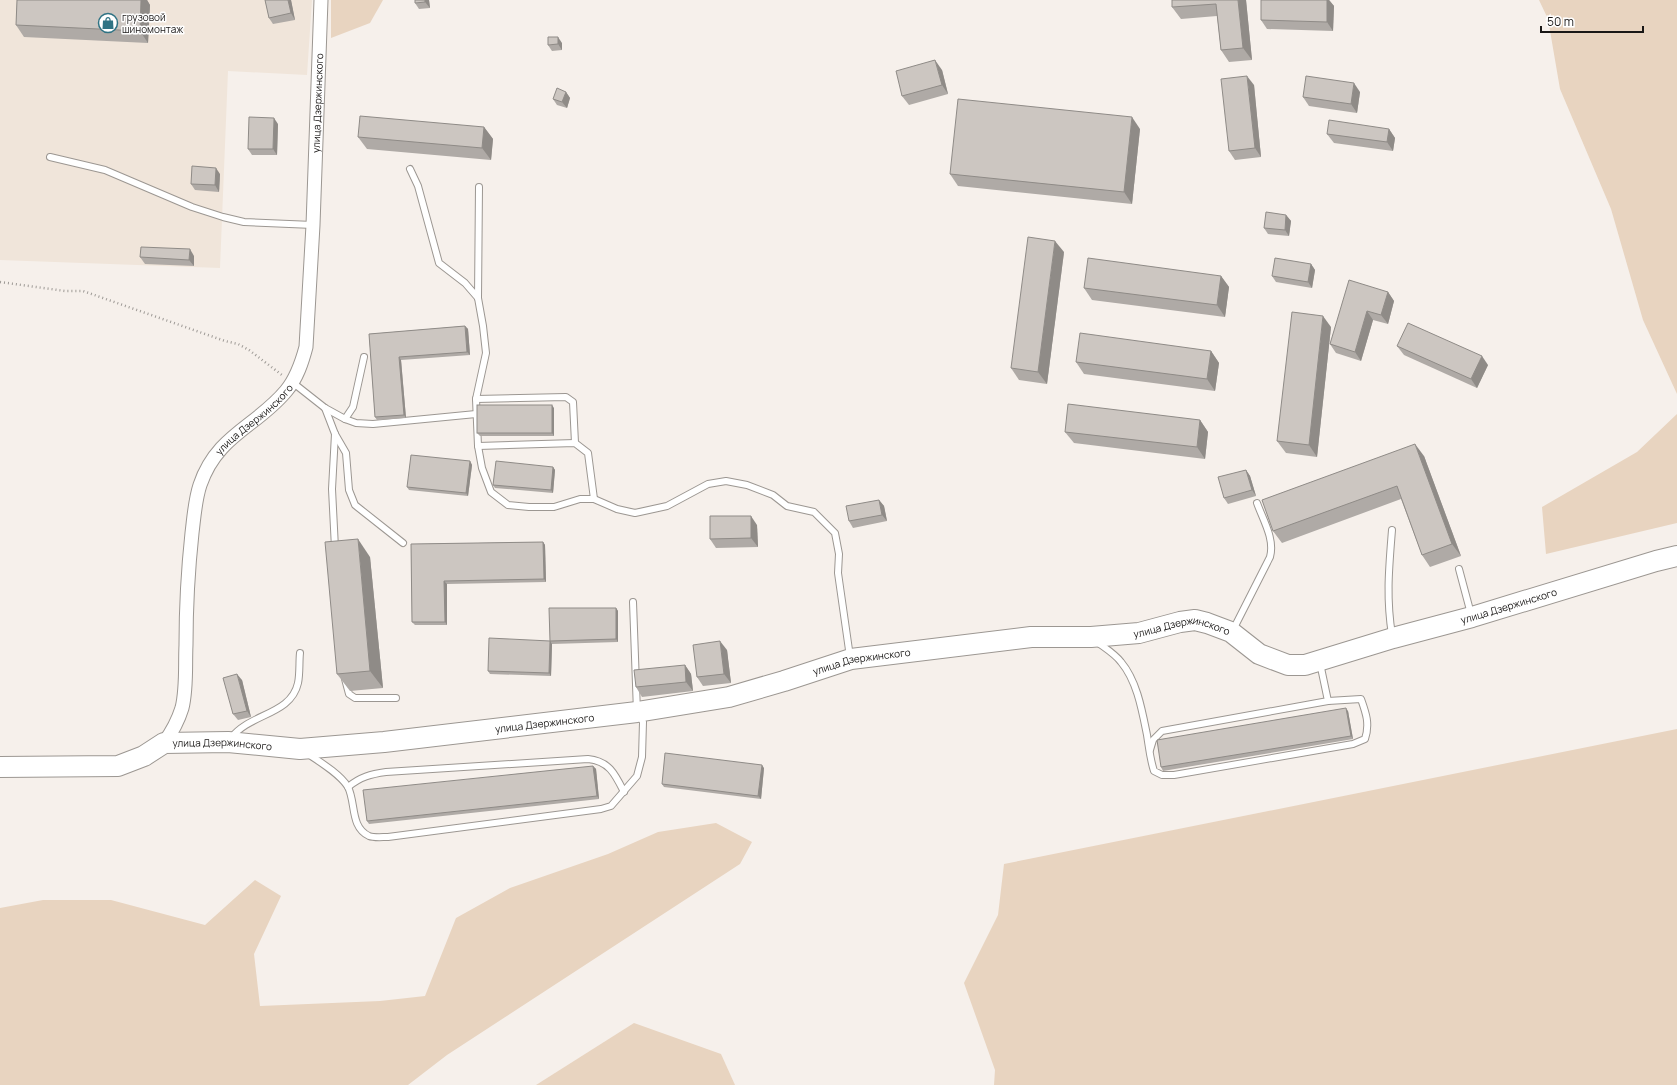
<svg xmlns="http://www.w3.org/2000/svg" width="1677" height="1085" font-family="Manrope,sans-serif">
<style>
.built{fill:#f0e5da}
.green{fill:#e8d4c0}
.lines{fill:none;stroke-linecap:round;stroke-linejoin:round}
.lane-casing{stroke:#9c9792;stroke-width:8}
.street-casing{stroke:#9c9792;stroke-width:15}
.primary-casing{stroke:#9c9792;stroke-width:22}
.path{stroke:#9e9a96;stroke-width:2.5;stroke-dasharray:1 3;stroke-linecap:butt}
.lane{stroke:#fff;stroke-width:6}
.street{stroke:#fff;stroke-width:13}
.primary{stroke:#fff;stroke-width:20}
.wall{fill:#afaaa6}
.shaded-wall{fill:#8f8b87}
.building{fill:#ccc6c1;stroke:#8f8b87}
.labels{text-anchor:middle;dominant-baseline:central;stroke-width:3;stroke-linejoin:round;paint-order:stroke}
.poi-label{font-size:10px;fill:#191716;stroke:#fff;text-anchor:start}
.street-label{font-size:10px;fill:#191716;stroke:#fff}
</style>
<rect width="100%" height="100%" fill="#f6f0eb"/>
<!-- built -->
<polygon class="built" points="0,0 312,0 307,75 228,71 220,268 0,260"/>
<!-- green -->
<g class="green">
<polygon points="331,0 383,0 370,23 331,38"/>
<polygon points="1539,0 1677,0 1677,394 1643,320 1611,209 1560,89 1548,19"/>
<polygon points="1677,414 1677,523 1546,554 1542,507 1637,452"/>
<polygon points="1677,729 1677,1085 994,1085 995,1070 964,983 998,915 1004,864"/>
<polygon points="716,823 752,842 740,864 447,1055 408,1085 0,1085 0,908 43,900 111,900 205,925 255,880 281,896 254,954 260,1006 380,1001 425,996 456,918 510,888 608,854 658,832"/>
<polygon points="634,1023 721,1054 735,1085 536,1085"/>
</g>
<g class="lines">
<!-- lane casing -->
<g class="lane-casing">
<g id="lane">
<polyline points="50,157 105,170 192,207 223,217 244,222 313,225"/>
<polyline points="410,169 418,186 439,263 465,283 478,298 483,326 486,353 476,399 478,446 482,468 491,492 508,505 529,507 554,507 580,499 594,499 617,509 635,513 667,506 708,484 726,481 747,485 773,495 787,506 814,512 835,533 839,554 838,573 850,657"/>
<polyline points="478,298 479,187"/>
<polyline points="292,382 325,408 345,419 356,423 373,424 476,414"/>
<polyline points="476,399 566,397 573,402 575,443"/>
<polyline points="325,408 335,434 346,453 349,490 355,505 403,543"/>
<polyline points="345,419 353,407 364,357"/>
<polyline points="478,446 575,443 588,453 594,499"/>
<path d="M1392 530C1389 568 1386 597 1392 635"/>
<polyline points="335,548 332,489 335,434"/>
<polyline points="1459,569 1471,614"/>
<path d="M1233 630 1270 557C1275 539 1263 520 1257 503"/>
<path d="M1097 642C1105 648 1115 654 1121 662 1137 681 1142 710 1147 735 1149 747 1150 759 1154 771L1162 775H1174L1353 744 1365 739C1370 724 1366 713 1361 699L1328 701"/>
<polyline points="345,679 349,694 355,698 396,698"/>
<path d="M231 738C250 713 291 715 298 683 300 674 299 662 300 653"/>
<polyline points="1150,750 1153,740 1162,731 1328,701 1320,663"/>
<path d="M308 754C320 762 340 774 348 787 356 803 350 827 369 836 374 838 382 837 388 837L601 809 611 806 637 776 642 757 643 722 637 712 633 602"/>
<path d="M348 787C360 777 371 774 386 772L588 759C609 761 615 774 624 792"/>
</g>
</g>
<!-- street casing -->
<g class="street-casing">
<g id="street">
<path id="s1" d="M164 743C172 732 178 721 182 708 187 688 185 665 186 645 186 607 188 570 192 533 194 517 195 500 200 485 217 435 256 427 286 391 297 378 302 362 306 347L313 225 321 0"/>
</g>
</g>
<!-- primary casing -->
<g class="primary-casing">
<g id="primary">
<path id="s2" d="M0 767 118 766 144 756 164 743 228 742 300 749 384 742 637 712 729 697 784 681 851 659 1031 637H1091L1139 633 1180 622 1195 620 1207 623 1231 632 1259 654 1288 665H1305L1393 638 1472 617 1656 561 1677 556"/>
</g>
</g>
<!-- path -->
<polyline class="path" points="0,282 65,291 83,291 225,341 238,344 249,350 282,375"/>
<!-- lane -->
<use href="#lane" class="lane"/>
<!-- street -->
<use href="#street" class="street"/>
<!-- primary -->
<use href="#primary" class="primary"/>
</g>
<!-- wall -->
<g class="wall">
<polygon points="17,0 147,0 150,5 148,43 24,37 16,25"/>
<polygon points="265,0 291,0 295,20 273,24 269,18"/>
<polygon points="429,0 430,8 419,9 415,3"/>
<polygon points="1246,0 1252,60 1229,62 1221,50 1217,16 1181,19 1172,7"/>
<polygon points="1261,0 1329,0 1334,6 1333,31 1267,29 1261,20"/>
<polygon points="562,43 562,50 552,51 548,45"/>
<polygon points="942,70 948,94 909,105 902,96"/>
<polygon points="1254,85 1261,157 1235,160 1229,151"/>
<polygon points="566,92 570,98 567,108 557,105 553,99"/>
<polygon points="1360,92 1357,113 1309,106 1303,97"/>
<polygon points="278,124 277,155 252,155 248,149"/>
<polygon points="484,127 493,139 491,160 367,149 358,137"/>
<polygon points="1140,129 1132,204 958,186 950,174"/>
<polygon points="1389,129 1395,138 1393,151 1334,143 1327,134"/>
<polygon points="220,174 219,192 195,190 191,184"/>
<polygon points="1286,215 1291,221 1289,236 1268,234 1264,228"/>
<polygon points="1064,252 1047,384 1019,380 1011,368"/>
<polygon points="194,256 194,266 145,264 140,257"/>
<polygon points="1311,264 1315,270 1312,288 1276,282 1272,276"/>
<polygon points="1221,276 1229,287 1225,317 1092,300 1084,288"/>
<polygon points="1388,292 1394,301 1388,324 1373,320 1361,361 1336,353 1330,344"/>
<polygon points="465,326 468,329 470,355 401,360 406,418 377,420 375,417 369,334"/>
<polygon points="1331,327 1317,457 1286,453 1277,441"/>
<polygon points="1397,346 1488,365 1477,388 1404,355"/>
<polygon points="1211,351 1219,363 1215,391 1084,374 1076,362"/>
<polygon points="554,408 554,436 480,436 477,433"/>
<polygon points="1200,420 1208,432 1205,459 1074,443 1065,432"/>
<polygon points="1424,456 1461,556 1430,567 1422,555 1401,499 1282,543 1273,531"/>
<polygon points="470,461 472,465 468,496 409,490 407,487"/>
<polygon points="553,467 555,470 553,493 495,488 493,485"/>
<polygon points="1246,470 1250,476 1256,496 1228,504 1224,498"/>
<polygon points="879,500 884,506 887,521 853,528 849,521"/>
<polygon points="757,525 758,547 716,548 710,539"/>
<polygon points="543,542 545,545 546,582 447,584 447,625 415,625 412,622 411,544"/>
<polygon points="370,557 383,688 350,691 337,674"/>
<polygon points="616,608 618,611 618,642 552,644 551,676 490,674 488,671 550,641"/>
<polygon points="727,650 731,683 703,686 697,677"/>
<polygon points="685,665 691,674 693,691 642,697 636,687"/>
<polygon points="242,680 251,717 238,720 233,714"/>
<polygon points="1348,711 1353,739 1163,771 1161,767"/>
<polygon points="593,766 596,769 599,799 369,824 367,821"/>
<polygon points="764,768 761,799 664,787 662,784"/>
</g>
<!-- shaded-wall -->
<g class="shaded-wall">
<polygon points="141,0 147,0 150,5 148,43 140,31"/>
<polygon points="288,0 291,0 295,20 291,13"/>
<polygon points="425,0 429,0 430,8 425,2"/>
<polygon points="1238,0 1246,0 1252,60 1243,48"/>
<polygon points="1327,0 1329,0 1334,6 1333,31 1327,22"/>
<polygon points="558,37 562,43 562,50 558,44"/>
<polygon points="935,60 942,70 948,94 942,85"/>
<polygon points="1247,76 1254,85 1261,157 1255,148"/>
<polygon points="1354,83 1360,92 1357,113 1351,104"/>
<polygon points="566,92 570,98 567,108 562,102"/>
<polygon points="1132,117 1140,129 1132,204 1124,192"/>
<polygon points="274,118 278,124 277,155 273,149"/>
<polygon points="484,127 493,139 491,160 482,148"/>
<polygon points="1389,129 1395,138 1393,151 1387,142"/>
<polygon points="216,168 220,174 219,192 215,185"/>
<polygon points="1286,215 1291,221 1289,236 1285,230"/>
<polygon points="1055,241 1064,252 1047,384 1038,372"/>
<polygon points="190,249 194,256 194,266 189,260"/>
<polygon points="1311,264 1315,270 1312,288 1308,282"/>
<polygon points="1221,276 1229,287 1225,317 1217,305"/>
<polygon points="1388,292 1394,301 1388,324 1381,315"/>
<polygon points="1367,311 1373,320 1361,361 1355,352"/>
<polygon points="1323,316 1331,327 1317,457 1309,445"/>
<polygon points="465,326 468,329 470,355 467,352"/>
<polygon points="1211,351 1219,363 1215,391 1207,379"/>
<polygon points="1482,356 1488,365 1477,388 1471,379"/>
<polygon points="399,357 401,360 406,418 404,415"/>
<polygon points="552,405 554,408 554,436 552,433"/>
<polygon points="1200,420 1208,432 1205,459 1197,447"/>
<polygon points="1415,444 1424,456 1461,556 1452,544"/>
<polygon points="470,461 472,465 468,496 466,493"/>
<polygon points="553,467 555,470 553,493 551,490"/>
<polygon points="1246,470 1250,476 1256,496 1252,490"/>
<polygon points="879,500 884,506 887,521 882,515"/>
<polygon points="751,516 757,525 758,547 751,538"/>
<polygon points="358,539 370,557 383,688 370,671"/>
<polygon points="543,542 545,545 546,582 544,579"/>
<polygon points="444,581 447,584 447,625 445,622"/>
<polygon points="616,608 618,611 618,642 616,639"/>
<polygon points="550,641 552,644 551,676 549,673"/>
<polygon points="720,641 727,650 731,683 724,674"/>
<polygon points="685,665 691,674 693,691 686,682"/>
<polygon points="237,674 242,680 251,717 247,711"/>
<polygon points="1346,708 1348,711 1353,739 1351,736"/>
<polygon points="762,765 764,768 761,799 758,796"/>
<polygon points="593,766 596,769 599,799 597,796"/>
</g>
<!-- building -->
<g class="building">
<polygon points="17,0 141,0 140,31 16,25"/>
<polygon points="265,0 288,0 291,13 269,18"/>
<polygon points="415,0 425,0 425,2 415,3"/>
<polygon points="1172,0 1238,0 1243,48 1221,50 1216,4 1172,7"/>
<polygon points="1261,0 1327,0 1327,22 1261,20"/>
<polygon points="548,37 558,37 558,44 548,45"/>
<polygon points="935,60 942,85 902,96 896,71"/>
<polygon points="1247,76 1255,148 1229,151 1221,79"/>
<polygon points="1306,76 1354,83 1351,104 1303,97"/>
<polygon points="557,88 566,92 562,102 553,99"/>
<polygon points="958,99 1132,117 1124,192 950,174"/>
<polygon points="360,116 484,127 482,148 358,137"/>
<polygon points="249,117 274,118 273,149 248,149"/>
<polygon points="1329,120 1389,129 1387,142 1327,134"/>
<polygon points="192,166 216,168 215,185 191,184"/>
<polygon points="1266,212 1286,215 1285,230 1264,228"/>
<polygon points="1028,237 1055,241 1038,372 1011,368"/>
<polygon points="141,247 190,249 189,260 140,257"/>
<polygon points="1088,258 1221,276 1217,305 1084,288"/>
<polygon points="1275,258 1311,264 1308,282 1272,276"/>
<polygon points="1349,280 1388,292 1381,315 1367,311 1355,352 1330,344"/>
<polygon points="1292,312 1323,316 1309,445 1277,441"/>
<polygon points="1408,323 1482,356 1471,379 1397,346"/>
<polygon points="465,326 467,352 399,357 404,415 375,417 369,334"/>
<polygon points="1080,333 1211,351 1207,379 1076,362"/>
<polygon points="1068,404 1200,420 1197,447 1065,432"/>
<rect x="477" y="405" width="75" height="28"/>
<polygon points="1415,444 1452,544 1422,555 1397,486 1273,531 1262,500"/>
<polygon points="411,455 470,461 466,493 407,487"/>
<polygon points="496,461 553,467 551,490 493,485"/>
<polygon points="1246,470 1252,490 1224,498 1218,477"/>
<polygon points="879,500 882,515 849,521 846,506"/>
<polygon points="710,516 751,516 751,538 710,539"/>
<polygon points="358,539 370,671 337,674 325,542"/>
<polygon points="543,542 544,579 444,581 445,622 412,622 411,544"/>
<polygon points="549,608 616,608 616,639 550,641"/>
<polygon points="489,638 550,641 549,673 488,671"/>
<polygon points="720,641 724,674 697,677 693,645"/>
<polygon points="685,665 686,682 636,687 634,670"/>
<polygon points="237,674 247,711 233,714 223,678"/>
<polygon points="1346,708 1351,736 1161,767 1157,740"/>
<polygon points="665,753 762,765 758,796 662,784"/>
<polygon points="593,766 597,796 367,821 363,790"/>
</g>
<!-- icons -->
<defs>
<g id="shop-ring" transform="scale(1)"><circle r="9.5" fill="#fff" stroke="#2f7384" stroke-width="1.5"/><path d="M-5-2.5h2.3a2.7 3.5 0 0 1 5.4 0H5L5.5 6h-11ZM-1.5-2.5h3a1.5 2.3 0 0 0-3 0Z" fill="#2f7384"/></g>
</defs>
<g fill-rule="evenodd">
<use href="#shop-ring" x="108" y="23"/>
</g>
<g class="labels">
<!-- poi labels -->
<g class="poi-label">
<text x="122" y="17">грузовой<tspan x="122" dy="12">шиномонтаж</tspan></text>
</g>
<!-- street labels -->
<g class="street-label">
<text stroke="none"><textPath href="#s1" startOffset="686">улица Дзержинского</textPath></text>
<text stroke="none"><textPath href="#s1" startOffset="350">улица Дзержинского</textPath></text>
<text stroke="none"><textPath href="#s2" startOffset="1547">улица Дзержинского</textPath></text>
<text stroke="none"><textPath href="#s2" startOffset="1200">улица Дзержинского</textPath></text>
<text stroke="none"><textPath href="#s2" startOffset="876">улица Дзержинского</textPath></text>
<text stroke="none"><textPath href="#s2" startOffset="552">улица Дзержинского</textPath></text>
<text stroke="none"><textPath href="#s2" startOffset="228">улица Дзержинского</textPath></text>
</g>
</g>
<!-- scale -->
<path d="M1541 26v6h102v-6" fill="none" stroke="#191716" stroke-width="2"/>
<text x="1547" y="26" font-size="12" fill="#191716" stroke="#ffffff" stroke-width="3" paint-order="stroke">50 m</text>
</svg>
